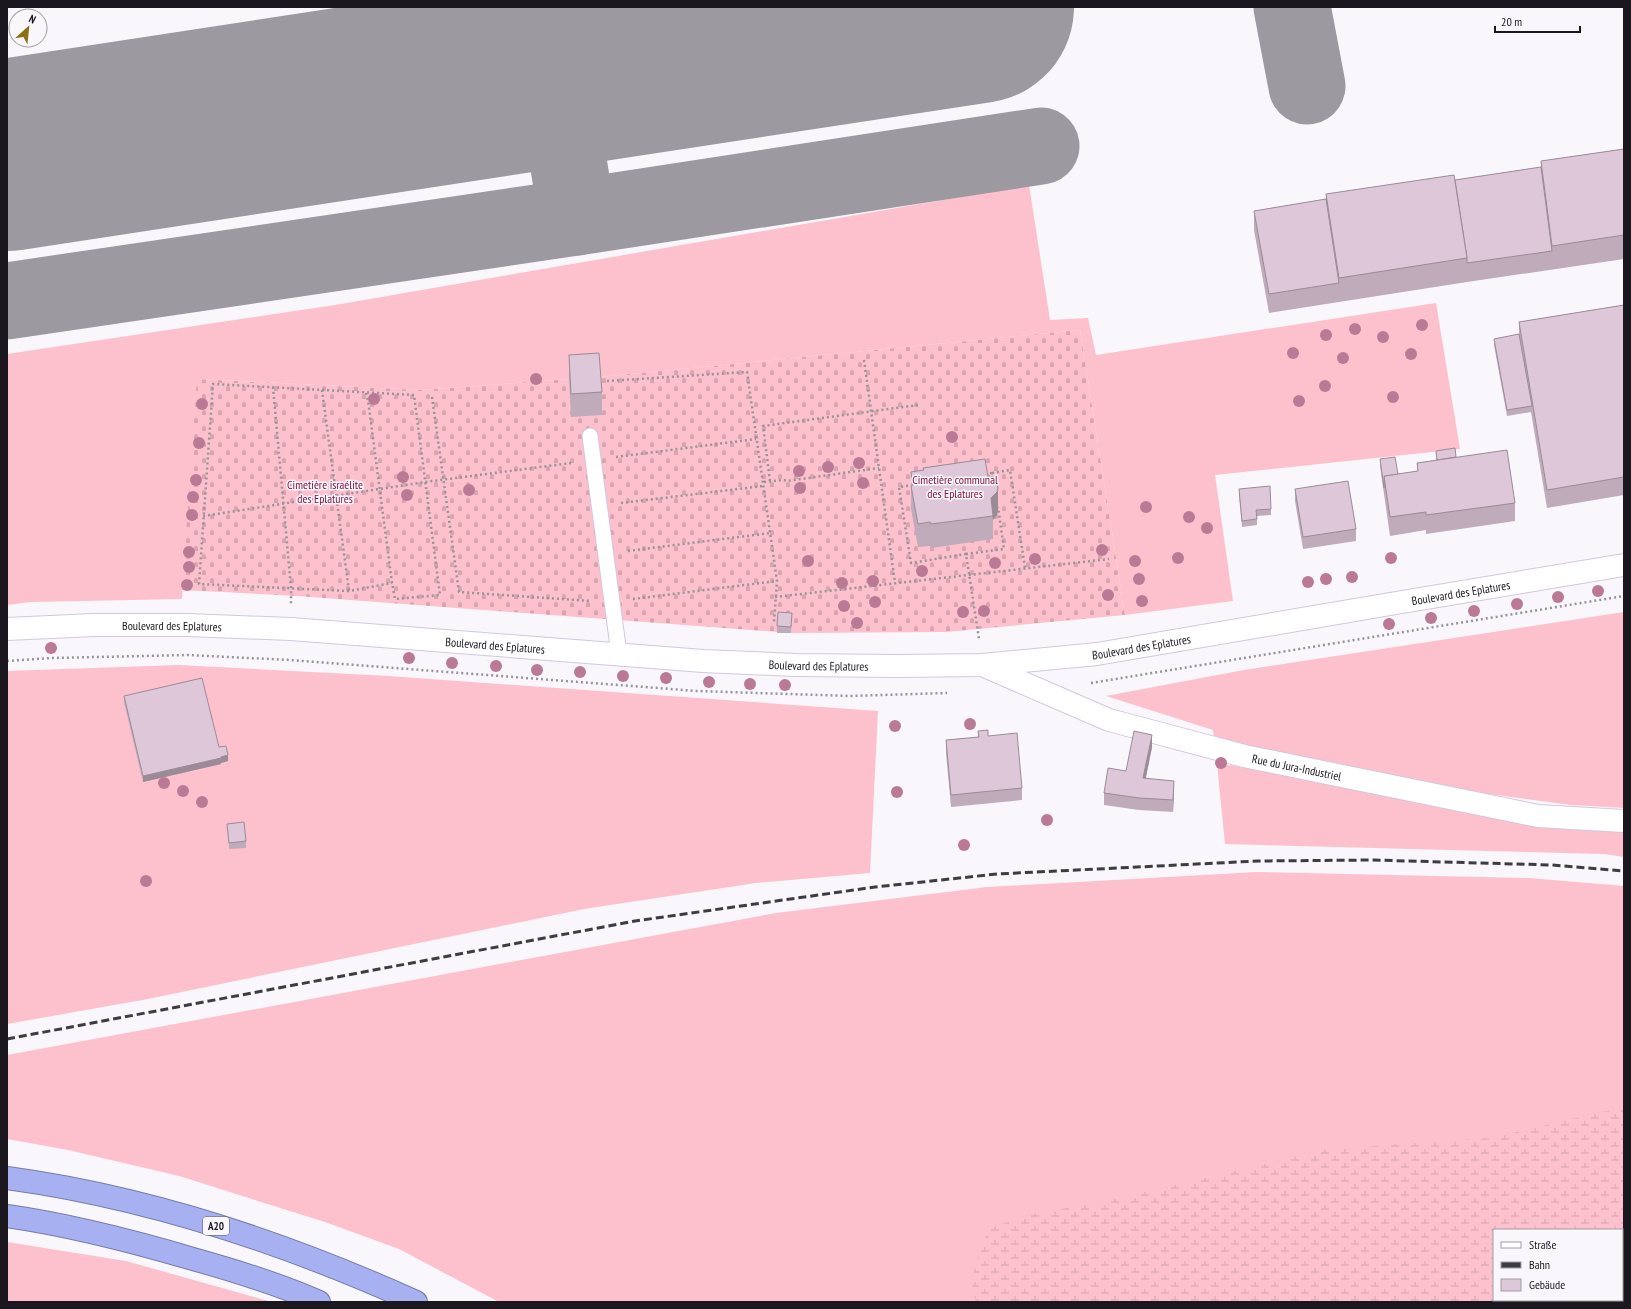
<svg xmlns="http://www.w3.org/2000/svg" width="1631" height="1309" font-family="'PT Sans Narrow',sans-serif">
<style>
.grass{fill:#fdc0cd;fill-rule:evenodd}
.wetland{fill:url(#wetland-marsh);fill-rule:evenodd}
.cemetery{fill:url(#cemetery-stones)}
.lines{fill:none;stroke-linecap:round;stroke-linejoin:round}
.taxiway{stroke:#9c99a0;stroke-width:77}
.runway{stroke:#9c99a0;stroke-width:192}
.lane-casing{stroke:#d2c7de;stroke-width:17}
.street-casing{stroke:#d2c7de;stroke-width:24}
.secondary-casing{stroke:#d2c7de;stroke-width:24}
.highway-casing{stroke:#767ba8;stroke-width:24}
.path{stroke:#96939a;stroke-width:2.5;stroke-dasharray:2 3;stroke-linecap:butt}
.lane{stroke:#fff;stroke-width:15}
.street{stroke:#fff;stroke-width:22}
.secondary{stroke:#fff;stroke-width:22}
.highway{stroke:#a7b1f2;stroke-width:22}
.rail{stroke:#3e3b43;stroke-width:3;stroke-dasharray:8 4;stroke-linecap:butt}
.tree{fill:#ba7a95}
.wall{fill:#bfabba}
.shaded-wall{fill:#9b8b97}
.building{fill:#dec7d8;stroke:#9b8b97}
.labels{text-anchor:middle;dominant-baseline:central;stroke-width:3;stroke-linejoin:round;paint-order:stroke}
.shield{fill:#f9f7fc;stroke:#5d5a61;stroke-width:1}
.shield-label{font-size:11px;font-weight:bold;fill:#1a171f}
.park-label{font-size:12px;fill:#871341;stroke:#f9f7fc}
.street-label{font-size:12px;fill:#1a171f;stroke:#f9f7fc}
</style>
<defs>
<pattern id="wetland-marsh" width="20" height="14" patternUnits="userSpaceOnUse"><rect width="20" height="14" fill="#fdc0cd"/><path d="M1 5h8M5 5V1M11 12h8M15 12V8" fill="none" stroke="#d8a4b0"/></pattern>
<pattern id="cemetery-stones" width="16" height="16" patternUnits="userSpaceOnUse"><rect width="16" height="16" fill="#fdc0cd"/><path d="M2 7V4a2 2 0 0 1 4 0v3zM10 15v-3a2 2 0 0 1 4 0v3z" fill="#d8a4b0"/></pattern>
</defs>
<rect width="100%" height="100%" fill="#f9f7fc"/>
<!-- grass -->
<g class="grass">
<polygon points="1029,185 1050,320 1088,318 1096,355 1436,303 1460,449 1215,475 1233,601 1125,615 1080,330 599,377 420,390 198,379 182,599 31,602 7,605 7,354 335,305"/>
<polygon points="1624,612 1624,808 1571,805 1474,792 1214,739 1213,730 1106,696 1244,670"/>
<polygon points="179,665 388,676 878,711 870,873 756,883 584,909 148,999 7,1024 7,671"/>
<polygon points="1217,764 1238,766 1544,825 1624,830 1624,857 1604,854 1225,844"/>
<path d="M1257 872 1529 878 1624 886V1302H499L399 1249 325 1222 179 1176 68 1150 7 1139V1055L776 913 987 887ZM1494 1230H1622V1300H1494Z"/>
<polygon points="7,1242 126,1261 272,1302 7,1302"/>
</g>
<!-- wetland -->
<path class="wetland" d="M1624 1107V1302H976L971 1280 988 1229 1026 1215 1102 1202 1328 1149 1490 1138ZM1494 1230H1622V1300H1494Z"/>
<!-- cemetery -->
<polygon class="cemetery" points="1080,330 1125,615 946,632 791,633 297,596 182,590 197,379 420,390 599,377"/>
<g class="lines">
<!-- taxiway -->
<g class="taxiway">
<polyline points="1292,7 1307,86"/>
<polyline points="554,72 577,217"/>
<polyline points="7,301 577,217 1041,146"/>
</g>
<!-- runway -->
<polyline class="runway" points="7,155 978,7"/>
<!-- lane casing -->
<g class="lane-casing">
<polyline id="lane" points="590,436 619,654"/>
</g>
<!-- street casing -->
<g class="street-casing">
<g id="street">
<path id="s1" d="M982 665 1109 720 1244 756 1538 816 1624 821"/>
</g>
</g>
<!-- secondary casing -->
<g class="secondary-casing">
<g id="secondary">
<path id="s2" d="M7 629 94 625H188L291 629 703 661 796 665 898 666 982 665 1097 654 1396 603 1624 565"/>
</g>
</g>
<!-- highway casing -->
<g class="highway-casing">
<g id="highway">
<path d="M7 1178C147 1197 288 1244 416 1302"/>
<path d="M7 1216C70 1225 132 1241 193 1259 236 1271 279 1284 319 1302"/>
</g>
</g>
<!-- path -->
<g class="path">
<polyline points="864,360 895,583"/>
<polyline points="607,381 747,372 777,581 774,622"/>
<polyline points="273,387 291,588 291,604"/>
<polyline points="322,390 349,591"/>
<polyline points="366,393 368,400 392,583 395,599 440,595 414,395 213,384 199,584 349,591 392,583"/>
<polyline points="432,397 459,592 591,601"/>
<polyline points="616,457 756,439"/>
<polyline points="992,473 1010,470 1025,568"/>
<polyline points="985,474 992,473 994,483"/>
<polyline points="770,481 763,426 918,405"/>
<polyline points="764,482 784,480 787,481 879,468"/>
<polyline points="913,485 899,487 911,563 966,554 979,639"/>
<polyline points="621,503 763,486"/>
<polyline points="203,516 425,482 571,463"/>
<polyline points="628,551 770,533"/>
<polyline points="966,554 1004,549 998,507"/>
<polyline points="775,597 1109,559"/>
<polyline points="633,599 777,581"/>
<polyline points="7,661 52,658 188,655 290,660 697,691 850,696 947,693"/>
<polyline points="1091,683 1624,596"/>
</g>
<!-- lane -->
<use href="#lane" class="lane"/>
<!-- street -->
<use href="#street" class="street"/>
<!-- secondary -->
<use href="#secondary" class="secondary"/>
<!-- highway -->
<use href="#highway" class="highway"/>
<!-- rail -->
<polyline class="rail" points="7,1039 635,921 875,887 997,874 1258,861 1372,860 1552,865 1624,871"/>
</g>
<!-- trees -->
<g class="tree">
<circle cx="1422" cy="325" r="6"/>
<circle cx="1355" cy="329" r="6"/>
<circle cx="1326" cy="335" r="6"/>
<circle cx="1383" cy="337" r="6"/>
<circle cx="1293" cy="353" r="6"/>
<circle cx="1411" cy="354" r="6"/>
<circle cx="1343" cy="358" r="6"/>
<circle cx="536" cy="379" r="6"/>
<circle cx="1325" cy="386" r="6"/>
<circle cx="1393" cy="397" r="6"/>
<circle cx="374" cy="399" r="6"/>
<circle cx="1299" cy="401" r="6"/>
<circle cx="202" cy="404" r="6"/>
<circle cx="952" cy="437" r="6"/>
<circle cx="199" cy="443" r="6"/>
<circle cx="859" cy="463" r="6"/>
<circle cx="828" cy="467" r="6"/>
<circle cx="799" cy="471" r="6"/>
<circle cx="403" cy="477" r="6"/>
<circle cx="196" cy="480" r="6"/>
<circle cx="863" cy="483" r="6"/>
<circle cx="800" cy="488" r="6"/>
<circle cx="469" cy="490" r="6"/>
<circle cx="407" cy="495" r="6"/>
<circle cx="193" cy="497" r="6"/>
<circle cx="1146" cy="507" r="6"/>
<circle cx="192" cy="515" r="6"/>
<circle cx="1189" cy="517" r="6"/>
<circle cx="1207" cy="528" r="6"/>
<circle cx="1102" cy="550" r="6"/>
<circle cx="189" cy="552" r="6"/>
<circle cx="1178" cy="558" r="6"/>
<circle cx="1391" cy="558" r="6"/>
<circle cx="1035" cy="559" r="6"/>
<circle cx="808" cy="561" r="6"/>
<circle cx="1135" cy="561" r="6"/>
<circle cx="995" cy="563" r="6"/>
<circle cx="189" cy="567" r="6"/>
<circle cx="922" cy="571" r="6"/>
<circle cx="1352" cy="577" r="6"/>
<circle cx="1139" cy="579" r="6"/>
<circle cx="1326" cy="579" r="6"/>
<circle cx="873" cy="581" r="6"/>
<circle cx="1308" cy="582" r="6"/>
<circle cx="842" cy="583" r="6"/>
<circle cx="187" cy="585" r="6"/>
<circle cx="1598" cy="591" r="6"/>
<circle cx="1108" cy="595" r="6"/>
<circle cx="1558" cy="597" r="6"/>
<circle cx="1142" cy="601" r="6"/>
<circle cx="875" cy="602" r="6"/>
<circle cx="1517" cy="604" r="6"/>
<circle cx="844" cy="606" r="6"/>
<circle cx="984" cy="611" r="6"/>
<circle cx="1474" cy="611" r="6"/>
<circle cx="963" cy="612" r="6"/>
<circle cx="1431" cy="618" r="6"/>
<circle cx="857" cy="623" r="6"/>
<circle cx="1389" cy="624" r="6"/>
<circle cx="51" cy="648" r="6"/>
<circle cx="409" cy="658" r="6"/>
<circle cx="452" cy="663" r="6"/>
<circle cx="496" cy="666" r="6"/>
<circle cx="537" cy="670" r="6"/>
<circle cx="580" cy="672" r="6"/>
<circle cx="623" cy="676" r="6"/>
<circle cx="666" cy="678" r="6"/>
<circle cx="709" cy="682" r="6"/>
<circle cx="750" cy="684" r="6"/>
<circle cx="785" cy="685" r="6"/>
<circle cx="970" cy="724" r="6"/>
<circle cx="895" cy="726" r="6"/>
<circle cx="1221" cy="763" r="6"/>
<circle cx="164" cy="783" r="6"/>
<circle cx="183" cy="791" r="6"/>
<circle cx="897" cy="792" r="6"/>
<circle cx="202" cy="802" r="6"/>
<circle cx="1047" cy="820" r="6"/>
<circle cx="964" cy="845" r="6"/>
<circle cx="146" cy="881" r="6"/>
</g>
<!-- wall -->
<g class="wall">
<polygon points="1624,149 1624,259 1467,282 1269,313 1254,230 1254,211 1326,199 1326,194 1455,180 1541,167 1541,161"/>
<polygon points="1624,305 1624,495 1547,508 1531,412 1507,416 1494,345 1494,339 1519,334 1519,322"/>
<polygon points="569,355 602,392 602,415 571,417 569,379"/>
<polygon points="1436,451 1456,457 1515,503 1515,521 1426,534 1426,530 1390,536 1380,466 1380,459 1398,474 1417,471 1417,463 1436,460"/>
<polygon points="923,468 988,477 998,511 997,515 993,520 993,539 931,548 930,546 918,547 911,509 911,472 923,470"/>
<polygon points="1239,489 1271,509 1271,515 1257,516 1257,525 1242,527 1239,495"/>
<polygon points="1295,489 1356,529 1356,541 1303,549 1295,501"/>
<polygon points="792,613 791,633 777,633 777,626"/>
<polygon points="124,696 219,747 228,761 221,763 221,764 143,782 124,702"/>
<polygon points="978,731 988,736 1022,788 1022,800 951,807 946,753 946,740 978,737"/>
<polygon points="1152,747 1146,778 1174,793 1173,812 1139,810 1104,805 1104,793"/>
<polygon points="227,824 246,841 246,848 229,849"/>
</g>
<!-- shaded-wall -->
<g class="shaded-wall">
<polygon points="998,488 998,511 997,515 993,520 991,498"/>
<polygon points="1152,735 1152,747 1143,790 1143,778"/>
<polygon points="228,755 228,761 221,763 221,764 143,782 143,776"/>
<polygon points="1174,781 1174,793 1173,812 1173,800"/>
</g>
<!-- building -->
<g class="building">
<polygon points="1624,149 1624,235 1552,246 1541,161"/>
<polygon points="1541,167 1552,251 1467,263 1467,258 1455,180"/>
<polygon points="1454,175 1467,258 1339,278 1326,194"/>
<polygon points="1326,199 1339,283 1269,294 1254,211"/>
<polygon points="1624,305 1624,477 1547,490 1519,322"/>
<polygon points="1519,334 1532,406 1507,410 1494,339"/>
<polygon points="599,353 602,392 571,394 569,355"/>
<polygon points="1455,448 1456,457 1437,460 1436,451"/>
<polygon points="1507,450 1515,503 1426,515 1426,512 1390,517 1384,476 1418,471 1417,463"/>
<polygon points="1395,457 1398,474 1384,476 1384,488 1380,459"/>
<polygon points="985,459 988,477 996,481 998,488 997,492 991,498 993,516 931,524 930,522 918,524 911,486 913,485 911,472 924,470 923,468"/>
<polygon points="1348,481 1356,529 1303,537 1295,489"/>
<polygon points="1270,486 1271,509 1256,510 1257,519 1242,521 1239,489"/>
<polygon points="778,612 792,613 791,627 777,626"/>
<polygon points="202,678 219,747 226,746 228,755 221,757 221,758 143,776 124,696"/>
<polygon points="988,730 988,736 1017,733 1022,788 951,795 946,740 979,737 978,731"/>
<polygon points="1134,731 1152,735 1143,778 1174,781 1173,800 1139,798 1104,793 1108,768 1126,771"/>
<polygon points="244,822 246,841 229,843 227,824"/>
</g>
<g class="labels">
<!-- shield labels -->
<rect class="shield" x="203" y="1217" width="26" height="18" rx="3"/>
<g class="shield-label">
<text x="216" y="1226">A20</text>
</g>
<!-- park labels -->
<g class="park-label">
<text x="955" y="479">Cimetière communal<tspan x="955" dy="14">des Eplatures</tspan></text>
<text x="325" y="484">Cimetière israélite<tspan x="325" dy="14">des Eplatures</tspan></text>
</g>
<!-- street labels -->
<g class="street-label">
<text stroke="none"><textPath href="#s2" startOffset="1461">Boulevard des Eplatures</textPath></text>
<text stroke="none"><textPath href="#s2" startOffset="165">Boulevard des Eplatures</textPath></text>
<text stroke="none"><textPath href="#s2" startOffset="489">Boulevard des Eplatures</textPath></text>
<text stroke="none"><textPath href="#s2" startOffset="1137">Boulevard des Eplatures</textPath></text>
<text stroke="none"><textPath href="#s2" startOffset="813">Boulevard des Eplatures</textPath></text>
<text stroke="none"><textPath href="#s1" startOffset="332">Rue du Jura-Industriel</textPath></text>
</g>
</g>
<!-- border -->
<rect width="1631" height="1309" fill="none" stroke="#1a171f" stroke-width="16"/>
<!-- legend -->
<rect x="1493" y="1229" width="130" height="72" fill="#f9f7fc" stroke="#a09da4"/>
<rect x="1501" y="1242" width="20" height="6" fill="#ffffff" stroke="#a09da4"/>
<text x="1529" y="1249" font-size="12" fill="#1a171f">Straße</text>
<rect x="1501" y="1262" width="20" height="6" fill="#3e3b43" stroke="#a09da4"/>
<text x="1529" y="1269" font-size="12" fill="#1a171f">Bahn</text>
<rect x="1501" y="1279" width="20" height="12" fill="#dec7d8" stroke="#a09da4"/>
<text x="1529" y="1289" font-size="12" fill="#1a171f">Gebäude</text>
<!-- north arrow -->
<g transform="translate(28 28) rotate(27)"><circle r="19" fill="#f9f7fc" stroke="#a09da4"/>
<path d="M0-3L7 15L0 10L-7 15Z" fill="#8a7012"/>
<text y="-6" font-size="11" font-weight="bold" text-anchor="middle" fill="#1a171f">N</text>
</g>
<!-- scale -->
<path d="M1495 26v6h85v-6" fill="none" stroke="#1a171f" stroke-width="2"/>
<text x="1501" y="26" font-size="12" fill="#1a171f" stroke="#f9f7fc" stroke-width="3" paint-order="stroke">20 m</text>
</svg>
